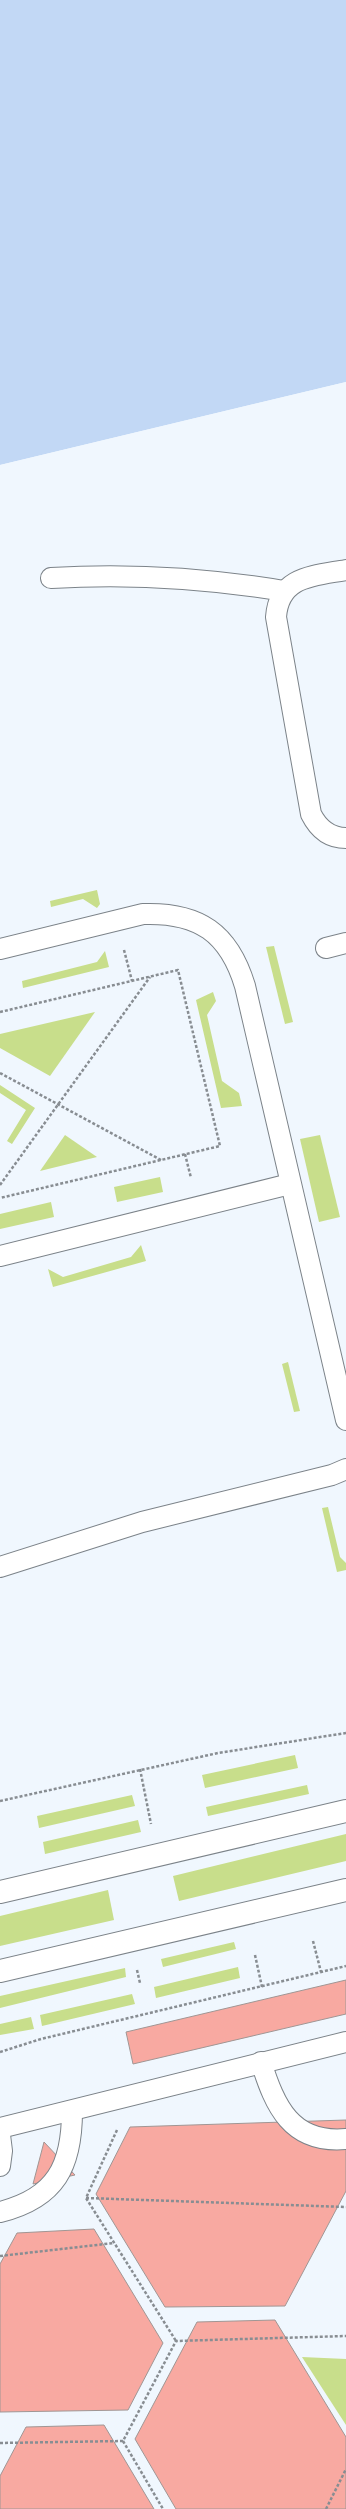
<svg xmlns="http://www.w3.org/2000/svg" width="346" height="2509" font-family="'Exo 2',sans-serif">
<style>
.green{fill:#c8de8b}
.water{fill:#c2d8f5}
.pier{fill:#f0f7fe}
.building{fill:#f8a9a1;stroke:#a09694}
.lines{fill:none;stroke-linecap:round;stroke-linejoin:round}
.lane-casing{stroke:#7c8389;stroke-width:22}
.street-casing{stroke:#7c8389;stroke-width:24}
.path{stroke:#888d92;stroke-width:2.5;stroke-dasharray:3 2;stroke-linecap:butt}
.lane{stroke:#fff;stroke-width:20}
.street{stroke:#fff;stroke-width:22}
</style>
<rect width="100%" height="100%" fill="#f0f7fe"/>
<!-- green -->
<g class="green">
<polygon points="97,890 100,904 97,908 83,899 51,907 50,901"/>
<polygon points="274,946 293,1022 285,1024 266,947"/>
<polygon points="105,951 109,967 23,988 22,981 97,962"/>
<polygon points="213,992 216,1001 207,1015 222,1081 239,1093 242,1106 221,1108 196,1000"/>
<polygon points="95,1012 50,1076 0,1048 0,1034"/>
<polygon points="0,1085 35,1108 12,1144 7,1141 26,1110 0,1093"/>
<polygon points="65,1135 97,1157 40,1171"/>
<polygon points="320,1135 340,1217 319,1222 300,1139"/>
<polygon points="160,1177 163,1192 117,1202 114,1187"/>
<polygon points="51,1202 54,1217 0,1229 0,1214"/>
<polygon points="141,1245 146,1261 53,1287 48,1269 63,1277 131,1257"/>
<polygon points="288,1362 300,1411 294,1412 282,1364"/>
<polygon points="328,1507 340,1557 346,1563 346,1570 337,1572 322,1508"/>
<polygon points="295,1755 298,1768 205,1788 202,1775"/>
<polygon points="307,1785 309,1794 208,1816 206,1807"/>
<polygon points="132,1795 135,1806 39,1828 37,1816"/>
<polygon points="138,1820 141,1832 45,1854 43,1842"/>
<polygon points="346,1834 346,1861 179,1901 173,1876"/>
<polygon points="108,1890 114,1920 0,1946 0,1916"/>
<polygon points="234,1942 236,1949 163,1967 161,1959"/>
<polygon points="238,1967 240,1978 156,1998 154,1987"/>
<polygon points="125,1968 126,1977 0,2008 0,1996"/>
<polygon points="132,1994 135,2004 42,2026 40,2015"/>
<polygon points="31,2017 34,2029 0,2035 0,2024"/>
<polygon points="302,2357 346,2359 346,2425"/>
</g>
<!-- water -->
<polygon class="water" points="0,0 346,0 346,382 0,465"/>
<!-- pier -->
<polygon class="pier" points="346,382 346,384 0,467 0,465"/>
<!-- building -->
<g class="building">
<polygon points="346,1980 346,2014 133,2064 126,2032"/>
<polygon points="346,2120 346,2191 285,2306 165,2307 96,2194 130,2127"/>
<polygon points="44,2142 75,2175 33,2184"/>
<polygon points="94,2229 163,2343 128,2410 0,2412 0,2264 17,2233"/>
<polygon points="275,2320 346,2437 346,2509 176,2509 135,2439 197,2322"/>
<polygon points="104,2425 154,2509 0,2509 0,2476 26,2427"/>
</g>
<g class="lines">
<!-- lane casing -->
<g class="lane-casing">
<g id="lane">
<path d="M346 570C313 576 279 576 276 617L311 814C318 828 329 838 346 838"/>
<path d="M51 578C130 573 206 578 284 591"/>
<polyline points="326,948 346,943"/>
<path d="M0 949 143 914C199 912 229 933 245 986L346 1420"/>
<polyline points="0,1256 290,1184"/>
<polyline points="0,1567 142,1522 332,1475 346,1469"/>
<path d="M261 2062C275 2106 291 2144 346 2139"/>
<polyline points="0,2128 346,2042"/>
<polyline points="0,2135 2,2151 0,2166"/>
<path d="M0 2212C56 2198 72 2166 72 2111"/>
</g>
</g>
<!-- street casing -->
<g class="street-casing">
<g id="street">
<polyline points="0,1892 346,1811"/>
<polyline points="0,1971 346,1890"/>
</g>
</g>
<!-- path -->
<g class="path">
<polyline points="124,950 132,981"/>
<polyline points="0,1012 178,970 220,1146 0,1198"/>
<polyline points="0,1073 161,1160"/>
<polyline points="185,1154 191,1178"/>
<polyline points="0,1185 150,977"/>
<polyline points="140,1769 151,1824"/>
<polyline points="0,1801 218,1753 346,1733"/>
<polyline points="313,1941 321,1972"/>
<polyline points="255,1955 262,1987"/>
<polyline points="137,1970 140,1983"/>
<polyline points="0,2052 41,2039 346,1966"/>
<polyline points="117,2130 86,2198 176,2341"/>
<polyline points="86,2198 346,2207"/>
<polyline points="0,2256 114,2243"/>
<polyline points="123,2441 163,2509"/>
<polyline points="0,2443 123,2441 176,2341 346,2336"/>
<polyline points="326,2509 346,2469"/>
</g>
<!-- lane -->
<use href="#lane" class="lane"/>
<!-- street -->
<use href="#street" class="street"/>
</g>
</svg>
